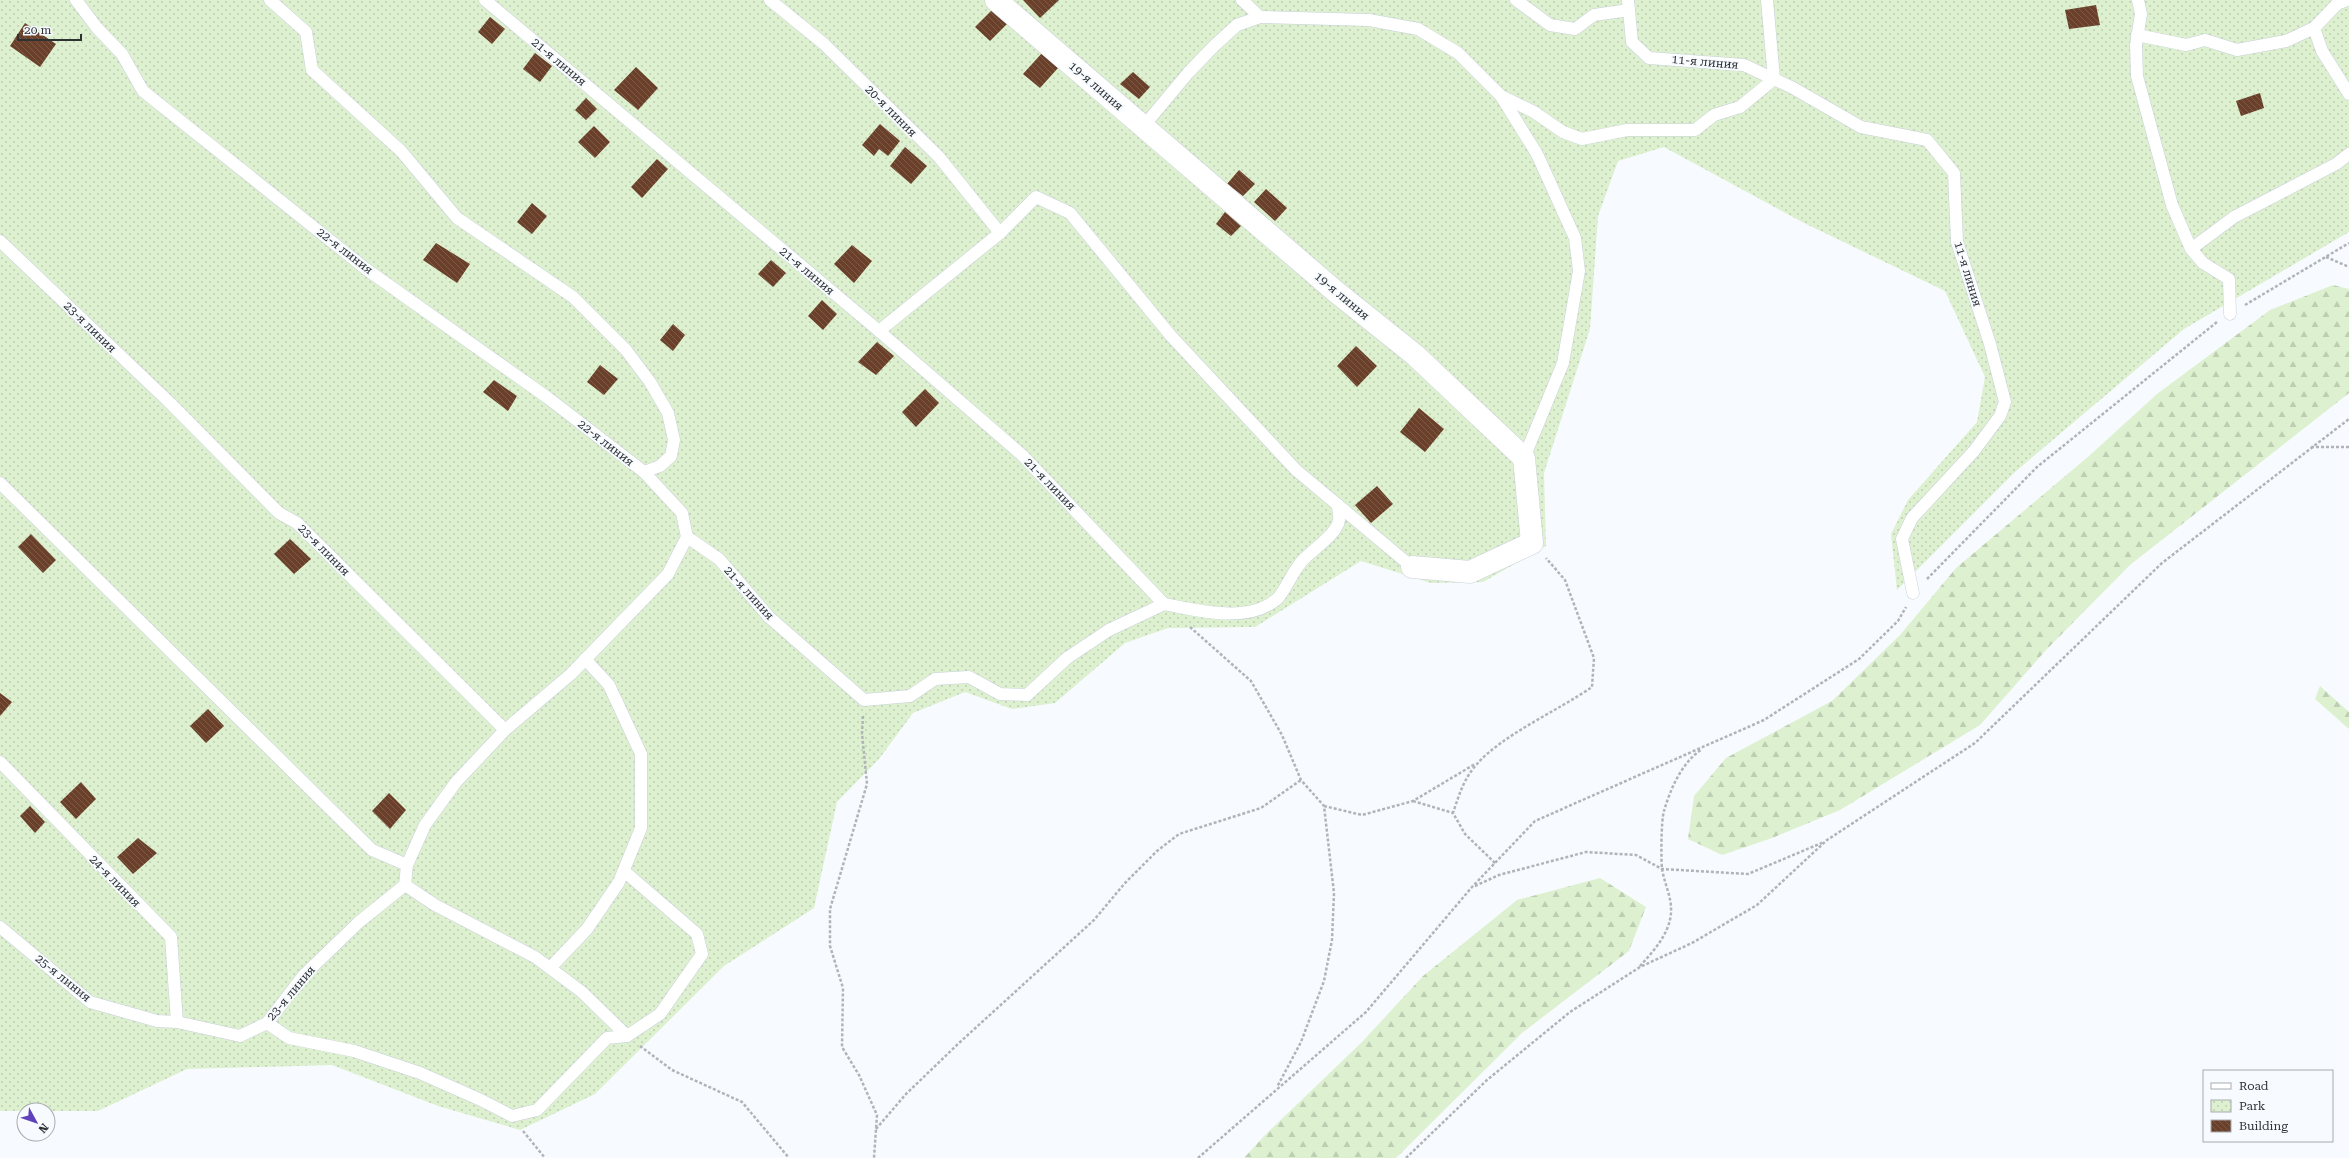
<svg xmlns="http://www.w3.org/2000/svg" width="2349" height="1158" font-family="'Roboto Serif',serif">
<style>
.forest{fill:url(#forest-firs)}
.park{fill:url(#park-dots)}
.building{fill:url(#building-back-hatch)}
.lines{fill:none;stroke-linecap:round;stroke-linejoin:round}
.service-casing{stroke:#c9d1da;stroke-width:13}
.minor-casing{stroke:#c9d1da;stroke-width:23}
.path{stroke:#b0b4b8;stroke-width:2.5;stroke-dasharray:3 2;stroke-linecap:butt}
.service{stroke:#fff;stroke-width:12}
.minor{stroke:#fff;stroke-width:22}
.labels{text-anchor:middle;dominant-baseline:central;stroke-width:4;stroke-linejoin:round;paint-order:stroke}
.street-label{font-size:12px;fill:#2e3235;stroke:#f7fbff}
</style>
<defs>
<pattern id="forest-firs" width="22" height="20" patternUnits="userSpaceOnUse"><rect width="22" height="20" fill="#ddf0cf"/><path d="M5 1l3.5 6h-7zM16 11l3.5 6h-7z" fill="#beceb2"/></pattern>
<pattern id="park-dots" width="8" height="8" patternUnits="userSpaceOnUse"><rect width="8" height="8" fill="#ddf0cf"/><path d="M2 2h.1M6 6h.1" fill="none" stroke="#beceb2" stroke-width="1.8" stroke-linecap="round"/></pattern>
<pattern id="building-back-hatch" width="6" height="6" patternUnits="userSpaceOnUse"><rect width="6" height="6" fill="#6a402a"/><path d="M-1 5l2 2M0 0l6 6M5-1l2 2" fill="none" stroke="#7b5a48"/></pattern>
</defs>
<rect width="100%" height="100%" fill="#f7fbff"/>
<!-- forest -->
<g class="forest">
<polygon points="2333,285 2349,289 2349,393 2130,565 2046,650 1980,725 1840,810 1772,838 1722,855 1688,839 1694,796 1726,758 1832,701 1900,635 1956,568 2089,456 2157,394 2270,310"/>
<polygon points="2320,686 2349,712 2349,729 2315,699"/>
<polygon points="1600,878 1646,907 1629,951 1522,1033 1396,1158 1244,1158 1265,1135 1362,1042 1423,976 1517,900"/>
</g>
<!-- park -->
<polygon class="park" points="0,0 2349,0 2349,232 2184,329 2015,472 1897,590 1891,534 1908,500 1977,422 1985,377 1945,291 1802,222 1664,147 1618,161 1598,216 1590,329 1544,473 1546,546 1483,582 1431,583 1361,561 1255,627 1168,628 1125,643 1055,703 1012,709 965,692 913,713 879,759 837,802 814,908 724,966 595,1094 520,1130 438,1106 332,1065 187,1069 98,1111 0,1111"/>
<!-- building -->
<g class="building">
<polygon points="1023,0 1059,0 1040,18"/>
<polygon points="2096,5 2100,25 2069,29 2065,10"/>
<polygon points="994,8 1009,22 990,41 975,27"/>
<polygon points="490,17 505,29 492,44 478,32"/>
<polygon points="25,23 56,44 40,67 10,46"/>
<polygon points="535,53 552,66 540,82 523,69"/>
<polygon points="1042,53 1058,68 1040,88 1023,74"/>
<polygon points="636,67 658,88 638,110 614,90"/>
<polygon points="1133,72 1150,87 1139,99 1120,84"/>
<polygon points="2260,93 2264,108 2241,116 2236,101"/>
<polygon points="586,98 597,109 586,120 575,110"/>
<polygon points="880,124 900,141 888,156 879,149 874,156 862,145"/>
<polygon points="594,126 610,142 595,158 578,142"/>
<polygon points="905,147 927,166 911,184 890,166"/>
<polygon points="657,159 668,169 642,198 631,187"/>
<polygon points="1239,170 1255,184 1243,196 1227,184"/>
<polygon points="1266,189 1287,208 1275,221 1254,202"/>
<polygon points="532,203 547,216 532,234 517,222"/>
<polygon points="1225,212 1241,226 1231,236 1216,224"/>
<polygon points="436,243 470,264 457,283 423,260"/>
<polygon points="852,245 872,261 854,283 834,264"/>
<polygon points="771,260 786,273 773,287 758,274"/>
<polygon points="822,300 837,314 823,330 808,316"/>
<polygon points="673,324 685,335 673,351 660,340"/>
<polygon points="877,342 894,356 876,375 858,362"/>
<polygon points="1356,346 1377,366 1357,387 1337,366"/>
<polygon points="600,365 618,379 604,395 587,382"/>
<polygon points="494,380 517,396 508,411 483,392"/>
<polygon points="925,389 939,403 916,427 902,412"/>
<polygon points="1419,408 1444,429 1425,452 1400,432"/>
<polygon points="1377,486 1393,504 1371,523 1355,505"/>
<polygon points="31,534 56,560 43,573 18,547"/>
<polygon points="290,539 311,559 294,574 274,554"/>
<polygon points="0,693 12,702 0,716"/>
<polygon points="208,709 224,726 206,743 190,726"/>
<polygon points="81,782 96,799 76,819 60,802"/>
<polygon points="389,793 406,810 390,829 372,811"/>
<polygon points="30,806 45,822 35,833 20,816"/>
<polygon points="138,838 157,853 133,874 117,857"/>
</g>
<g class="lines">
<!-- service casing -->
<g class="service-casing">
<g id="service">
<polyline points="76,0 97,28 122,54 143,91 366,269 548,398 644,472 682,513 687,537 668,574 571,674 505,730"/>
<polyline points="270,0 306,32 312,70 401,151 457,218 573,297 626,350 650,382 668,413 674,440 671,456 660,466 644,472"/>
<polyline points="485,0 879,331 1022,455 1164,604 1109,630 1067,658 1027,695 1000,694 969,677 935,679 910,696 864,700 769,617 719,559 687,537"/>
<polyline points="770,0 824,44 939,157 1000,233"/>
<polyline points="1516,0 1550,25 1575,29 1594,15 1629,10"/>
<polyline points="1628,0 1632,42 1649,58 1744,65 1793,88 1861,127 1927,140 1954,173 1957,242 1990,344 2005,402 2000,416 1974,451 1912,518 1902,539 1913,593"/>
<polyline points="2138,0 2141,14 2136,45 2137,76 2172,205 2191,249 2203,263 2229,279 2230,314"/>
<polyline points="2347,0 2337,4 2314,28 2322,51 2349,94"/>
<polyline points="1260,17 1369,20 1418,29 1458,53 1501,96 1537,154 1575,238 1579,271 1563,363 1524,458"/>
<polyline points="2137,35 2186,45 2205,40 2237,50 2286,41 2314,28"/>
<polyline points="1501,96 1534,112 1563,132 1582,139 1627,130 1695,130 1714,115 1740,107 1774,79 1767,0"/>
<polyline points="1143,127 1188,73 1214,46 1237,25 1260,17 1242,0"/>
<polyline points="0,241 168,401 279,513 297,523 505,730 456,782 425,825 407,865"/>
<polyline points="2191,249 2234,217 2336,164 2349,154"/>
<polyline points="879,331 1000,233 1036,197 1070,213 1171,336 1296,470 1412,567"/>
<polyline points="0,483 372,850 407,865 405,885 359,922 304,975 267,1023 240,1036 177,1022 157,1021 90,1002 0,927"/>
<path d="M1164 604C1197 610 1249 625 1278 598 1286 590 1293 569 1305 558 1314 549 1338 533 1339 520 1340 516 1338 510 1338 505"/>
<polyline points="0,762 171,937 177,1022"/>
<polyline points="405,885 435,905 535,957 582,992 627,1036"/>
<polyline points="550,968 587,929 619,882 641,828 641,754 609,685 585,659"/>
<polyline points="267,1023 289,1038 354,1051 420,1073 481,1100 512,1116 537,1110 607,1038 627,1036 660,1014 702,954 697,934 624,871"/>
</g>
</g>
<!-- minor casing -->
<g class="minor-casing">
<polyline id="minor" points="996,0 1335,291 1415,355 1524,458 1532,543 1470,572 1412,567"/>
</g>
<!-- path -->
<g class="path">
<polyline points="2326,257 2349,267"/>
<polyline points="2245,305 2349,243"/>
<polyline points="2311,447 2349,447"/>
<polyline points="1927,579 2037,467 2217,322"/>
<polyline points="1190,627 1251,681 1282,735 1301,780 1324,806 1334,893 1332,940 1324,981 1301,1042 1277,1087"/>
<polyline points="863,716 862,733 867,784 830,909 830,946 843,988 842,1047 859,1075 877,1115 874,1158"/>
<polyline points="1413,801 1453,813"/>
<polyline points="1324,806 1362,815 1413,801 1475,764"/>
<path d="M1495 863 1465 834 1453 813C1459 795 1464 778 1477 764 1502 735 1559 710 1592 687L1594 658 1565 580 1546 558"/>
<polyline points="1475,886 1499,875 1586,852 1636,855 1662,869 1748,874 1824,842"/>
<path d="M1640 966C1650 955 1661 943 1667 929 1677 905 1666 891 1662 869 1661 860 1661 820 1664 811 1670 790 1682 762 1701 750"/>
<polyline points="640,1046 672,1070 742,1102 789,1158"/>
<polyline points="876,1129 906,1094 959,1043 1094,920 1125,883 1157,851 1179,834 1261,808 1301,780"/>
<polyline points="523,1131 545,1158"/>
<polyline points="1198,1158 1366,1012 1472,887 1535,821 1764,720 1859,659 1898,621 1906,607"/>
<polyline points="1406,1158 1487,1080 1570,1012 1640,967 1692,943 1757,905 1827,840 1975,743 2162,563 2349,419"/>
</g>
<!-- service -->
<use href="#service" class="service"/>
<!-- minor -->
<use href="#minor" class="minor"/>
</g>
<g class="labels">
<!-- street labels -->
<g class="street-label">
<text transform="translate(559 62) rotate(40)">21-я линия</text>
<text transform="translate(1705 62) rotate(5)">11-я линия</text>
<text transform="translate(1096 86) rotate(41)">19-я линия</text>
<text transform="translate(891 111) rotate(45)">20-я линия</text>
<text transform="translate(345 251) rotate(38)">22-я линия</text>
<text transform="translate(807 271) rotate(40)">21-я линия</text>
<text transform="translate(1968 274) rotate(73)">11-я линия</text>
<text transform="translate(1342 296) rotate(40)">19-я линия</text>
<text transform="translate(90 327) rotate(44)">23-я линия</text>
<text transform="translate(606 443) rotate(38)">22-я линия</text>
<text transform="translate(1050 484) rotate(46)">21-я линия</text>
<text transform="translate(324 550) rotate(45)">23-я линия</text>
<text transform="translate(749 593) rotate(48)">21-я линия</text>
<text transform="translate(115 881) rotate(46)">24-я линия</text>
<text transform="translate(63 978) rotate(39)">25-я линия</text>
<text transform="translate(291 993) rotate(-50)">23-я линия</text>
</g>
</g>
<!-- legend -->
<rect x="2203" y="1070" width="130" height="72" fill="#f7fbff" stroke="#a7abae"/>
<rect x="2211" y="1083" width="20" height="6" fill="#ffffff" stroke="#a7abae"/>
<text x="2239" y="1090" font-size="12" fill="#2e3235">Road</text>
<rect x="2211" y="1100" width="20" height="12" fill="url(#park-dots)" stroke="#a7abae"/>
<text x="2239" y="1110" font-size="12" fill="#2e3235">Park</text>
<rect x="2211" y="1120" width="20" height="12" fill="url(#building-back-hatch)" stroke="#a7abae"/>
<text x="2239" y="1130" font-size="12" fill="#2e3235">Building</text>
<!-- north arrow -->
<g transform="translate(36 1122) rotate(130)"><circle r="19" fill="#f7fbff" stroke="#a7abae"/>
<path d="M0-3L7 15L0 10L-7 15Z" fill="#6141b9"/>
<text y="-6" font-size="11" font-weight="bold" text-anchor="middle" fill="#2e3235">N</text>
</g>
<!-- scale -->
<path d="M18 34v6h63v-6" fill="none" stroke="#2e3235" stroke-width="2"/>
<text x="24" y="34" font-size="12" fill="#2e3235" stroke="#f7fbff" stroke-width="3" paint-order="stroke">20 m</text>
</svg>
